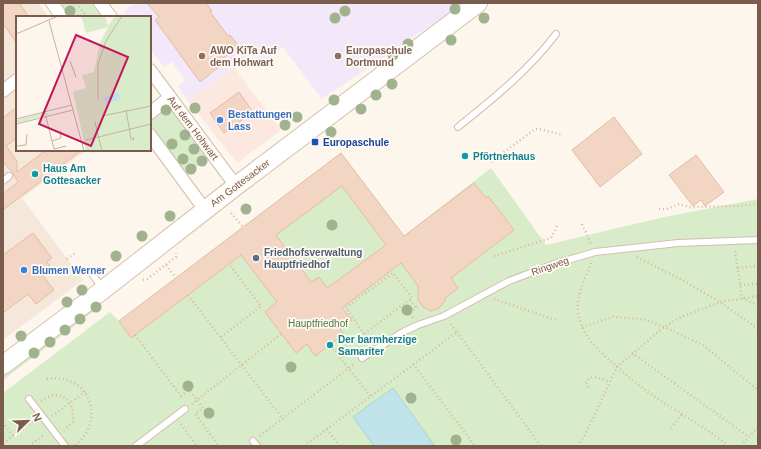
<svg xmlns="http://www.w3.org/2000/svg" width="761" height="449" font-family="Arial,sans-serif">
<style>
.residential{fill:#f5e8da}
.commercial{fill:#fde8e0}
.education{fill:#f3e8fa}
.green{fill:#d8ecc9}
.water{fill:#bfe3e8;stroke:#a5d3da}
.building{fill:#f3d5c3;stroke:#e6bba3;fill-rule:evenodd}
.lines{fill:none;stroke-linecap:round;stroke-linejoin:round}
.lane-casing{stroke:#d1beb0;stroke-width:8}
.street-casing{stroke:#d1beb0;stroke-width:14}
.secondary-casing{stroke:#d6c0b0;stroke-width:20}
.path{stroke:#d9b8a5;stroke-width:2.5;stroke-dasharray:1 3;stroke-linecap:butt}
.lane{stroke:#fff;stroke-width:6}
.street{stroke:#fff;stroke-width:12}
.secondary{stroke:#fff;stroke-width:18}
.tree{fill:#a0b28e}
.education-dot{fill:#8d6e63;stroke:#fffaf3;stroke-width:1.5}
.shop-dot{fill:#3f7fe0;stroke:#fffaf3;stroke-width:1.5}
.transit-dot{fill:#1a4fb4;stroke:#fffaf3;stroke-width:1.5}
.culture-dot{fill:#0f9aa8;stroke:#fffaf3;stroke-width:1.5}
.service-dot{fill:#5c6f8a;stroke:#fffaf3;stroke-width:1.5}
.labels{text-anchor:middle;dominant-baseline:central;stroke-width:3.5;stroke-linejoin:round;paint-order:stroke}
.education-label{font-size:10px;font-weight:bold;fill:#785e54;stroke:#fffaf3;text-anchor:start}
.shop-label{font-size:10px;font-weight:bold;fill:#366cbe;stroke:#fffaf3;text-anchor:start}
.street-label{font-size:10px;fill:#7a5c4d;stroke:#fffaf3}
.transit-label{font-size:10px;font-weight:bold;fill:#164399;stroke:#fffaf3;text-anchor:start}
.culture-label{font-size:10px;font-weight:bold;fill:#0d838f;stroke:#fffaf3;text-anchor:start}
.service-label{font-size:10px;font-weight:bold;fill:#4e5e75;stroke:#fffaf3;text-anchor:start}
.park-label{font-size:10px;fill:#537a41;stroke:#fffaf3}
.inset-road{fill:none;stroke:#c5b3a7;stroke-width:1}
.view{fill:#c2185b;fill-opacity:0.15;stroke:#c2185b;stroke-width:2}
.inset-edge{fill:none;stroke:#7a5c4d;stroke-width:2}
</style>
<rect width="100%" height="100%" fill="#fdf6ec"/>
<!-- residential -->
<polygon class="residential" points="3,3 38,3 49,17 17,17 17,150 87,150 22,198 83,280 3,340"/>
<!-- commercial -->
<polygon class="commercial" points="234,67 281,130 237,163 188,101"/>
<!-- education -->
<polygon class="education" points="135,3 464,3 322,99 283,47 264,61 256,51 188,101 178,86 186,80 172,62 164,67 150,49 150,17 127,17 123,12"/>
<!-- green -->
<g class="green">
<polygon points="60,3 92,3 103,17 70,17"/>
<polygon points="170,106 208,158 187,174 150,125 150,120"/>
<polygon points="341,153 404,236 491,168 546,245 664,217 758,199 758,446 3,446 3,393 110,312 119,321"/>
<polygon points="95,305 98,306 98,308 3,380 3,374"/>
</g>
<!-- water -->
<polygon class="water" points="393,388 435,446 374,446 353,417"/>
<!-- building -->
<g class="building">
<polygon points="3,3 19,3 29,17 17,17 17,44 3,23"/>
<polygon points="147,3 206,3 212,11 210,12 229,37 230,35 239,46 218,62 220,66 200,82 155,20 159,17"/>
<polygon points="239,92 253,112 224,133 210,113"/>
<polygon points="17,107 17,138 6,146 17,161 17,172 46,150 82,150 3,210 3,194 18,182 13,173 3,162 3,118"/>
<polygon points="614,117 642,154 600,187 572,150"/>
<path d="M341 153 404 236 474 183 486 198 488 196 514 230 451 278 458 288 445 298V301L439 308 431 311 423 307 418 300V286L401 263 342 308 352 320 340 329 344 334 315 356 307 344 296 353 265 312 277 302 241 255 131 338 119 321ZM342 186 386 245 327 288 319 277 311 282 276 235Z"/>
<polygon points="696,155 724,192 705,206 701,200 693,206 669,175"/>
<polygon points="33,233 52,258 47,262 50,266 41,273 54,290 36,304 28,294 3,313 3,255"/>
</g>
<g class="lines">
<!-- lane casing -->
<g class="lane-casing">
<g id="lane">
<path d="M458 127C493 99 529 70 556 34"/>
<polyline points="3,181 9,176"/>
<polyline points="90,271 103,289"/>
<polyline points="362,358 403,332 418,325 444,316 509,281 554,264 595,252 623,249 678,243 758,240"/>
<polyline points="29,399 65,446"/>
<polyline points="253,441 257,446"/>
<polyline points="136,446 185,409"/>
</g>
</g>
<!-- street casing -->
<g class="street-casing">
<g id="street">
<polyline points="52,3 62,17"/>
<polyline points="100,3 111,17"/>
<polyline points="150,70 236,186"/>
<polyline points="3,91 17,80"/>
<polyline points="150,113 170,97"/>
<polyline points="150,135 205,210"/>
</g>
</g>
<!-- secondary casing -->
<g class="secondary-casing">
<polyline id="secondary" points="3,365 95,296 236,186 478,3"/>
</g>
<!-- path -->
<g class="path">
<polyline points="77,3 87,17"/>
<polyline points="491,162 535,129 539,129 563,135"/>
<polyline points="659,209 667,209 679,204 689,207 737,206 758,204"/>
<polyline points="231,213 243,227"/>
<polyline points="582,224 591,244"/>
<polyline points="735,251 742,298 758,305"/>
<polyline points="494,256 551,238 557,226"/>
<polyline points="637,257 684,281 720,302 758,329"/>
<polyline points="67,259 76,252"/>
<path d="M591 263C585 279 576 296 578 313 582 336 598 350 614 364 627 376 640 387 655 397 679 413 706 427 728 446"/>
<polyline points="166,265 176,278"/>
<polyline points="738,268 758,266"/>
<polyline points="143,280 147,279 176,257 176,253"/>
<polyline points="740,285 758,284"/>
<polyline points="188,295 283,419"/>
<polyline points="494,299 556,320"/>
<polyline points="410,300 416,308"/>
<polyline points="413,318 409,313 420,305"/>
<polyline points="582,327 613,317 643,319 664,327 703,345 758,390"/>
<polyline points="457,332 541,446"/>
<polyline points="364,334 346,308 393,273 412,298 364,334 371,342"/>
<polyline points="135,335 181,396 189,390 203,408 195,414 219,446"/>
<polyline points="221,337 261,306 229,264"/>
<polyline points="330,345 371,397"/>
<polyline points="632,353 749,437"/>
<polyline points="413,364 475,446"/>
<path d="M47 379C90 372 107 421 74 446"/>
<path d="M588 387 586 384C589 372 601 379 609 382"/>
<path d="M41 401C61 387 75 400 73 422L64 430"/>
<polyline points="192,404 281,334"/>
<polyline points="52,416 85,392"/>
<polyline points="3,422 13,436"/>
<polyline points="181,424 197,446"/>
<polyline points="671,428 682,414"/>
<polyline points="327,429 340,446"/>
<polyline points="260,436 354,364"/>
<polyline points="3,443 33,421"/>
<polyline points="29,446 45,434"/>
<polyline points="304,446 457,332 450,323"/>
<polyline points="578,446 586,433 617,367 664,327 679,318 720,302 758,296"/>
<polyline points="741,446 758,427"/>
</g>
<!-- lane -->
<use href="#lane" class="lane"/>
<!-- street -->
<use href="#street" class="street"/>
<!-- secondary -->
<use href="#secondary" class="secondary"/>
</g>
<!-- trees -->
<g class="tree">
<circle cx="455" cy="9" r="5.5"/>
<circle cx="70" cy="11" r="5.5"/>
<circle cx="345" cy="11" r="5.5"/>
<circle cx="335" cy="18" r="5.5"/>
<circle cx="484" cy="18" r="5.5"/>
<circle cx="451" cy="40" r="5.5"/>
<circle cx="408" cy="44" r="5.5"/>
<circle cx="393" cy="55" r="5.5"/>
<circle cx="392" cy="84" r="5.5"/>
<circle cx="376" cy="95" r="5.5"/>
<circle cx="334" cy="100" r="5.5"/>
<circle cx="195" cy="108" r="5.5"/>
<circle cx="361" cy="109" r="5.5"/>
<circle cx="166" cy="110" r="5.5"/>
<circle cx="297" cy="117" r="5.5"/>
<circle cx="285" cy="125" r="5.5"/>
<circle cx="331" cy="132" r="5.5"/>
<circle cx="185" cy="135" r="5.5"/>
<circle cx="172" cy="144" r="5.5"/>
<circle cx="194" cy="149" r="5.5"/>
<circle cx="183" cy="159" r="5.5"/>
<circle cx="202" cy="161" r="5.5"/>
<circle cx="191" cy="169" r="5.5"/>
<circle cx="246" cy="209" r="5.5"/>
<circle cx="170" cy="216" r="5.5"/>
<circle cx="332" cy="225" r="5.5"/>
<circle cx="142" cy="236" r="5.5"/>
<circle cx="116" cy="256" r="5.5"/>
<circle cx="82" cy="290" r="5.5"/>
<circle cx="67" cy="302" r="5.5"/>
<circle cx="96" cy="307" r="5.5"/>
<circle cx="407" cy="310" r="5.5"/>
<circle cx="80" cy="319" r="5.5"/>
<circle cx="65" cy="330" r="5.5"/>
<circle cx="21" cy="336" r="5.5"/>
<circle cx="50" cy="342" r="5.5"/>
<circle cx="34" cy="353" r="5.5"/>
<circle cx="291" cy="367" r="5.5"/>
<circle cx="188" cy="386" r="5.5"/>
<circle cx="411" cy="398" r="5.5"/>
<circle cx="209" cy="413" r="5.5"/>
<circle cx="456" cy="440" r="5.5"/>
</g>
<!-- markers -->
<g class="education-dot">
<circle cx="202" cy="56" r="4"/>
<circle cx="338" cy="56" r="4"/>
</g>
<g class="shop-dot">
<circle cx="220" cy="120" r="4"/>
<circle cx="24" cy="270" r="4"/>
</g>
<rect class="transit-dot" x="311" y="138" width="8" height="8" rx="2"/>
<g class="culture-dot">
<circle cx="465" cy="156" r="4"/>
<circle cx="35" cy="174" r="4"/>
<circle cx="330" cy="345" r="4"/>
</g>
<circle class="service-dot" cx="256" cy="258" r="4"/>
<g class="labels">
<!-- education labels -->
<g class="education-label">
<text x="210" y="50">AWO KiTa Auf<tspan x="210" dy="12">dem Hohwart</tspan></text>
<text x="346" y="50">Europaschule<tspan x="346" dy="12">Dortmund</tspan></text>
</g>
<!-- shop labels -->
<g class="shop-label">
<text x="228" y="114">Bestattungen<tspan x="228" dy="12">Lass</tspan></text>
<text x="32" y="270">Blumen Werner</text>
</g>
<!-- street labels -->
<g class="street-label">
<text transform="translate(193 128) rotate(53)">Auf dem Hohwart</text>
<text transform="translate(240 183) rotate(-37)">Am Gottesacker</text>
<text transform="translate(550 266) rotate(-19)">Ringweg</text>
</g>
<!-- transit labels -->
<g class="transit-label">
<text x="323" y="142">Europaschule</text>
</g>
<!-- culture labels -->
<g class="culture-label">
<text x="473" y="156">Pförtnerhaus</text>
<text x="43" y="168">Haus Am<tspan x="43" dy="12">Gottesacker</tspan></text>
<text x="338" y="339">Der barmherzige<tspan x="338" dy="12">Samariter</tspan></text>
</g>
<!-- service labels -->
<g class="service-label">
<text x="264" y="252">Friedhofsverwaltung<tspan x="264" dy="12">Hauptfriedhof</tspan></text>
</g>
<!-- park labels -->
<g class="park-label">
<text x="318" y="323">Hauptfriedhof</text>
</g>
</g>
<!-- overview -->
<g transform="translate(16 16)">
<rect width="135" height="135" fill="#fdf6ec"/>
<path d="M65 0H89L92 10 99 0H135V135H70L57 76 70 72 66 59 78 56 84 27 92 11 70 17ZM31 96 32 99 0 107V104Z" fill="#d8ecc9"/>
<path d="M103 77 104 84 89 87 87 81Z" fill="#bfe3e8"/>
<path class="inset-road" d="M33 5 68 135M0 18 42 0M54 45 60 61M82 83V48L90 25 106 0M110 94 115 123 118 124 117 121M86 100 135 90M30 101 38 133 50 130M0 103 56 89M79 106 86 135M0 108 57 94M70 124 135 108M36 125 45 122 44 115M0 130 10 129 11 118"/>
<path class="view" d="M60 19 112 41 75 130 23 108Z"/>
<rect width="135" height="135" class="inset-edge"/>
</g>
<!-- border -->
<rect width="761" height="449" fill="none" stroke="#7a5c4d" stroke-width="8"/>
<!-- north arrow -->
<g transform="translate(28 421) rotate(67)" stroke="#fffaf3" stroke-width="3" paint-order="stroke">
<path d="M0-3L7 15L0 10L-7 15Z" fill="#7a5c4d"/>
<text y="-6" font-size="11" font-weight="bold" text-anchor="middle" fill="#7a5c4d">N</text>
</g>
</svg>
